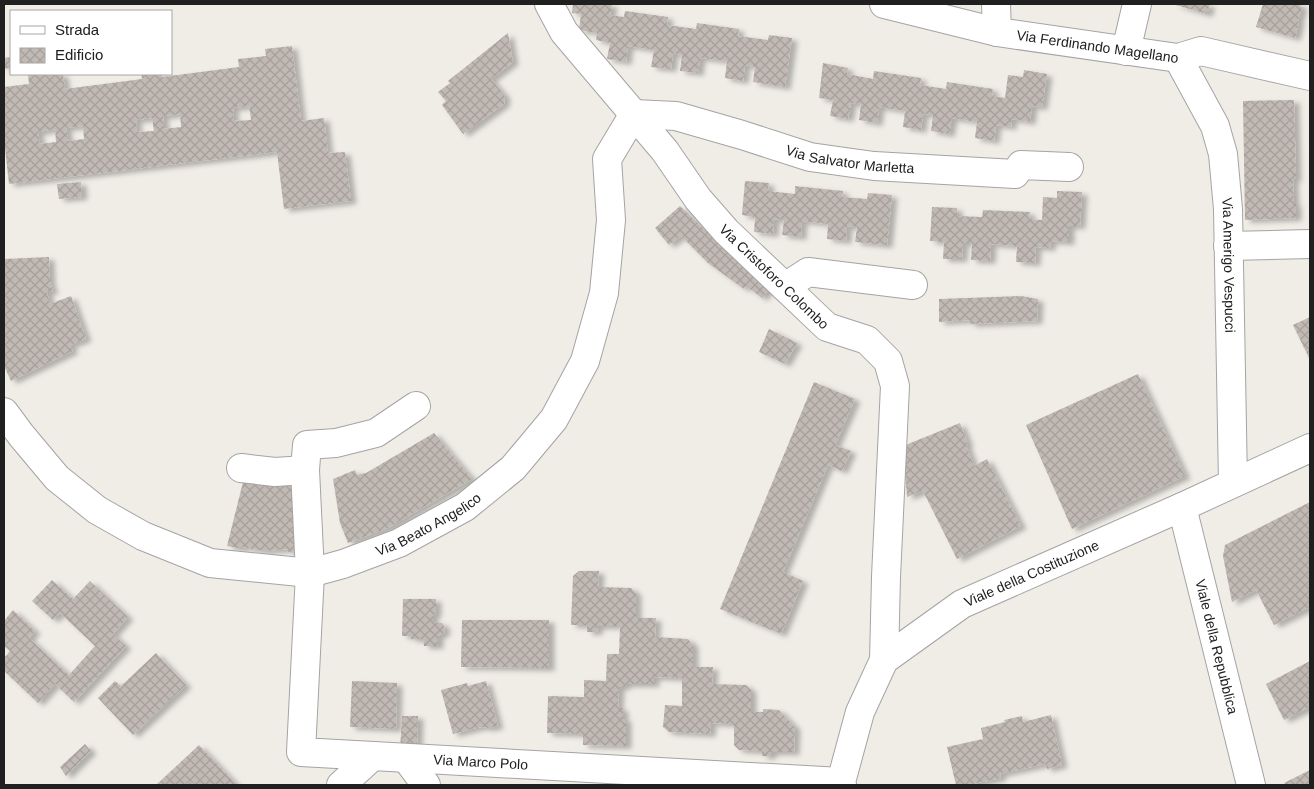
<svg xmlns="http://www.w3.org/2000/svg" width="1314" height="789" font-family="Helvetica,sans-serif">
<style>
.building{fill:url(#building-cross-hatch);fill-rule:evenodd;filter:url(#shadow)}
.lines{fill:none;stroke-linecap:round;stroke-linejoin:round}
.minor-casing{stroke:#a4a4a4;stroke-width:30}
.minor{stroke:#fff;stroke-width:28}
.labels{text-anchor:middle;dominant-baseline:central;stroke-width:4;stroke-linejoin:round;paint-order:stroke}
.street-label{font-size:14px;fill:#202020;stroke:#fff}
</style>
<defs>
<pattern id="building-cross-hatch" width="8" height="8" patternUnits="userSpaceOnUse" patternTransform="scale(1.25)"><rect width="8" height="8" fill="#c1b9b4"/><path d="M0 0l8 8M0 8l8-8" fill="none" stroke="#a69f9a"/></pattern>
<filter id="shadow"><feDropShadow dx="5.5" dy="3" stdDeviation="2.5" flood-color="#0004"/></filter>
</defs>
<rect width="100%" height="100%" fill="#f0ede7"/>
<!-- building -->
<g class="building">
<polygon points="573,4 612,4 610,15 624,17 625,11 668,17 667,25 696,29 697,23 739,29 738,36 768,40 769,35 792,38 785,87 753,82 755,67 745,65 743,81 725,78 727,61 700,58 698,73 680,71 682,55 673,53 671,69 651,67 654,50 628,46 626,62 607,59 610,43 596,40 597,33 579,30 581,14 572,13"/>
<polygon points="1172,4 1210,4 1207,14"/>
<polygon points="1263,4 1301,4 1300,7 1302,7 1298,21 1299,22 1295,38 1256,27"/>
<polygon points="508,33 513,62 491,79 505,96 504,104 463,134 442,105 446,101 438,92 450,83 448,81"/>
<path d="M292 46 301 121 324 118 328 153 345 152 351 201 284 209 277 152 9 184 4 139V87L29 84 28 74H63L65 89 142 79 141 74H161L162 77 239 67 238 59 266 56 265 49ZM249 106 251 120 234 121 233 108ZM180 114 181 127 164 129 163 116ZM152 118 154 131 137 132 136 120ZM83 126 84 139 68 141 66 128ZM55 129 56 142 40 144 38 132Z"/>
<polygon points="11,57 11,68 4,69 4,58"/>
<polygon points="823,63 848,68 847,74 873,79 874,71 921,78 920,85 946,89 947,82 993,89 992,96 1005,98 1008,75 1023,77 1024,70 1047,74 1042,107 1032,106 1030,122 1012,119 1011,127 996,125 994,141 975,138 977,122 952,118 949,134 931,131 933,115 923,114 921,130 903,127 905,111 879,107 877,123 859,120 861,104 851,103 848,119 830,116 833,100 819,98"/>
<polygon points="1294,100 1296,179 1293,179 1294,204 1296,204 1296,218 1245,220 1243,101"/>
<polygon points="745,181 769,183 768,191 795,194 795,186 843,191 842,197 867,199 868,193 892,195 887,245 855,242 857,227 847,226 846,241 827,239 828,224 802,221 801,237 782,235 784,220 774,219 773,234 754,232 755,217 742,215"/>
<polygon points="81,182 82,197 59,199 57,184"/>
<polygon points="1057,191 1082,192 1080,226 1069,226 1069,242 1051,241 1050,248 1036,247 1035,263 1016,262 1017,246 991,244 990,261 971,260 972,243 963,243 962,259 943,259 944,242 930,241 932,207 957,208 957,216 982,217 983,210 1030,212 1029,219 1042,220 1043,197 1057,198"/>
<polygon points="680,206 725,249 771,286 762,298 746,286 744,289 708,263 681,236 669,245 655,228"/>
<polygon points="49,257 50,282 53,291 47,292 50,304 71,296 86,339 70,345 73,351 11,381 4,366 4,259"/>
<polygon points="1021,296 1038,299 1037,321 970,324 970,320 939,322 939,299"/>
<polygon points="1310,317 1310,360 1293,325"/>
<polygon points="769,329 797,343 785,364 759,352"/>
<polygon points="1138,374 1185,476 1072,529 1026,425"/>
<polygon points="814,382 855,399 835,445 851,451 842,471 828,465 783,572 803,581 781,634 720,609"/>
<polygon points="960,423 968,444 966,445 974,466 987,459 1021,526 957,559 923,491 907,497 903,446"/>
<polygon points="434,433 472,479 388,528 348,543 340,523 333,479 355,470 357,475 366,473"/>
<polygon points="244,478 294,481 304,550 288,552 288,549 264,551 242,547 242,549 227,546"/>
<polygon points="1310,502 1310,607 1274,625 1256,590 1232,602 1223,556 1225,545"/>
<polygon points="579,571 599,571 598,587 631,588 636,593 636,618 656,618 655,637 688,639 693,645 693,667 713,667 712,684 746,685 751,690 751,712 763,712 763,709 779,710 795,727 794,752 771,752 771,756 762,756 762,751 739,750 734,745 734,724 711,723 710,734 669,732 663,727 665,705 682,706 682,678 654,677 654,684 625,684 625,687 619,687 618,708 623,708 623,719 626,719 626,746 583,745 583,734 547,733 548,696 584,697 584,680 606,681 607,654 619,654 620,626 598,626 597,632 587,632 587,625 571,625 573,576"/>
<polygon points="52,580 73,599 90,581 128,617 113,634 126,646 74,702 55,684 38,703 4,671 4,658 10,651 4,646 4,621 13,610 35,631 29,638 69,675 95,646 60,613 53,620 32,601"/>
<polygon points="403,599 436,599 436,614 433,615 433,622 442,623 444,626 445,630 444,633 438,636 438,646 424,646 423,639 411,639 411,636 402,636"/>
<polygon points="462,620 549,620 549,668 461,667"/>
<polygon points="156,653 186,685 133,735 98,698 115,681 121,686"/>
<polygon points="1310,661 1310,707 1284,720 1266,684"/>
<polygon points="352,681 397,683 396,729 350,727"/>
<polygon points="486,681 498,726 490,728 480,727 453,734 441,690 467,683 468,686"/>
<polygon points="1051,715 1062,765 1047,769 1045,764 1000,774 1001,778 973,784 974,785 956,785 947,747 983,739 981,728 1005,722 1004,720 1022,716 1023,722"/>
<polygon points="402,716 418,716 417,749 400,749"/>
<polygon points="85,744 91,751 66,776 60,767"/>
<polygon points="199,745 237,785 195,785 190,781 185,785 156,785"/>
<polygon points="1310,770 1310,785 1286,785 1284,783"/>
</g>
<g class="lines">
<!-- minor casing -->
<g class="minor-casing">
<g id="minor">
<path id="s1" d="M549 4 564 32 665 151 698 199 726 231 827 327 867 340 888 361 895 386 886 577 884 660"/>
<path id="s2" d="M884 4 997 32 1178 58 1201 51 1310 76"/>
<polyline points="996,4 997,32"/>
<polyline points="1126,51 1137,4"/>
<path id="s3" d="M1178 58 1215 126 1223 154 1228 209 1233 483"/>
<polyline points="1228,246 1310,244"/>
<polyline points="785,287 808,272 913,285"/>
<path id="s4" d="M416 406 376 433 336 443 307 445 305 470 310 573 301 752 841 782"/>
<path id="s5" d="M4 412 21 435 57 478 97 510 143 536 210 563 310 573 343 564 399 543 465 507 513 468 554 419 585 361 604 293 611 220 607 159 634 114 676 116 742 135 810 157 874 166 1015 174 1021 165 1069 167"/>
<polyline points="241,468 275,472 305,470"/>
<path id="s6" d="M1182 507 1251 785"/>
<polyline points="406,758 426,785"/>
<polyline points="341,785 373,756"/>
<path id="s7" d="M842 785 841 782 860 712 884 660 962 604 1182 507 1310 448"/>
</g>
</g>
<!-- minor -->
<use href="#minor" class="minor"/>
</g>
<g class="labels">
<!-- street labels -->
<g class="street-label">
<text stroke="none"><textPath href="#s2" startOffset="218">Via Ferdinando Magellano</textPath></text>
<text stroke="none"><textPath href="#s5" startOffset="1202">Via Salvator Marletta</textPath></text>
<text stroke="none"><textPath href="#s3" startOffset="218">Via Amerigo Vespucci</textPath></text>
<text stroke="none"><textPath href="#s1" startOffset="355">Via Cristoforo Colombo</textPath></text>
<text stroke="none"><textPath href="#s5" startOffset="490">Via Beato Angelico</textPath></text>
<text stroke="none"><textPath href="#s7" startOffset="305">Viale della Costituzione</textPath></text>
<text stroke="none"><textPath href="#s6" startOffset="144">Viale della Repubblica</textPath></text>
<text stroke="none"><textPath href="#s4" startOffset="606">Via Marco Polo</textPath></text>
</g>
</g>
<!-- border -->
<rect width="1314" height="789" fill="none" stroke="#202020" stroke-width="10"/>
<!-- legend -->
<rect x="10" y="10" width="162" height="65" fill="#ffffff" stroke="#a6a6a6"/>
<rect x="20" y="26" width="25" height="8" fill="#ffffff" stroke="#a6a6a6"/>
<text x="55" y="35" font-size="15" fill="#202020">Strada</text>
<rect x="20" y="48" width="25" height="15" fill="url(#building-cross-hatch)" stroke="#a6a6a6"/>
<text x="55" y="60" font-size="15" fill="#202020">Edificio</text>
</svg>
